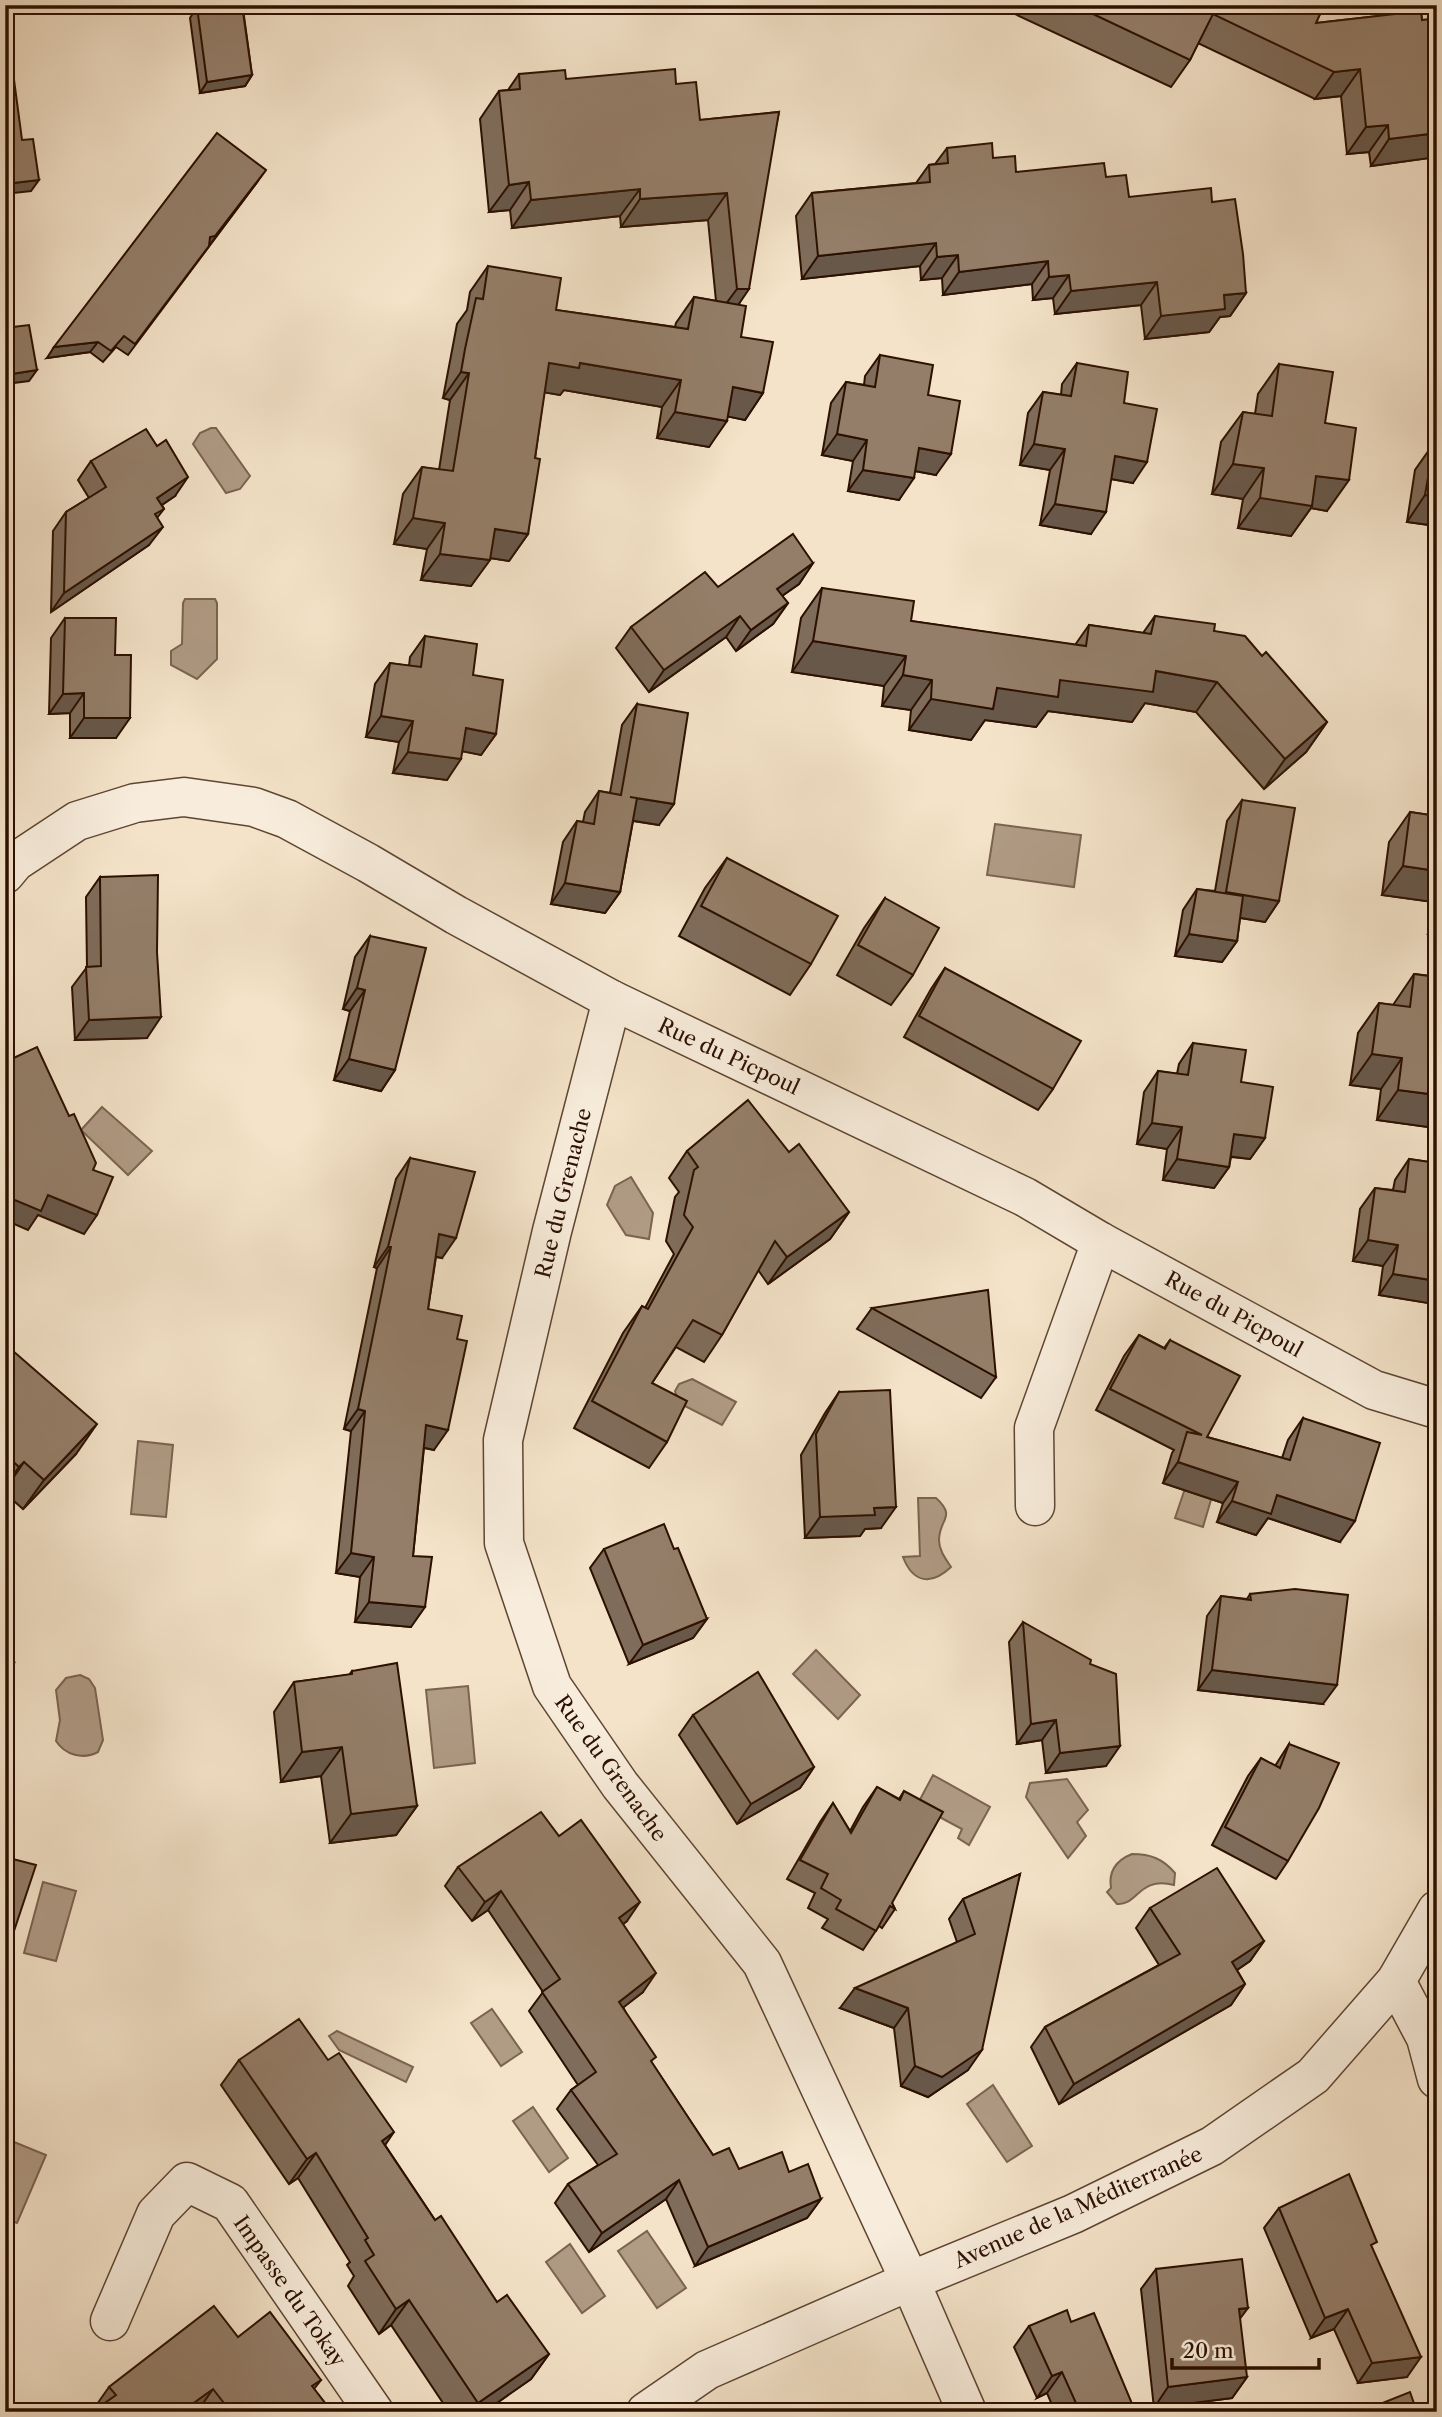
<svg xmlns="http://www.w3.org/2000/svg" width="1442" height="2417" font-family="'Libre Caslon Text',serif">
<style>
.water{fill:#b09b85;stroke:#7b6350;stroke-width:2}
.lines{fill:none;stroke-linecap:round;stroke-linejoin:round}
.minor-casing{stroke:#5e4532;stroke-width:41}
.minor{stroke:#f8eddc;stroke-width:38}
.wall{fill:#7f6c5a;stroke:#2c1000;stroke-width:2}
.shaded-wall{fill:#68584a;stroke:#2c1000;stroke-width:2}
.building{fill:#947e69;stroke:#2c1000;stroke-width:2}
.labels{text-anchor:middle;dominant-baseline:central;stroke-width:5;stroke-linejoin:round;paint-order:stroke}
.street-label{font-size:21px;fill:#2c1000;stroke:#f8eddc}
</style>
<rect width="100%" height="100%" fill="#f4e3c9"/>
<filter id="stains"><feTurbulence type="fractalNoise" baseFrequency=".00286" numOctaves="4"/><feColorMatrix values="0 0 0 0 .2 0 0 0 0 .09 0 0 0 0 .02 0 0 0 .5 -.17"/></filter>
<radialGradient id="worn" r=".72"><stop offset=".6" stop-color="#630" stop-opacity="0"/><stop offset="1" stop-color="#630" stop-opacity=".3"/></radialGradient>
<!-- water -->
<g class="water">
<polygon points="211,428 216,428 250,476 240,489 226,493 193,444 200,433"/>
<polygon points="185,599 215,599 217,603 217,659 197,679 171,665 171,651 182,644 183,603"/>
<polygon points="995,824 1081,835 1074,887 987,875"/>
<polygon points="102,1107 152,1151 128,1175 81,1130"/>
<polygon points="631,1177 653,1213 649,1239 626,1235 607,1205 615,1186"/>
<polygon points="692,1379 736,1402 722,1425 679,1403 675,1391 679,1384"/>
<polygon points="138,1441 173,1445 166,1517 131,1514"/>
<polygon points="1194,1462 1220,1469 1203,1527 1175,1518"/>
<path d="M918 1498H936C957 1517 939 1519 939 1540 939 1550 945 1558 951 1567 931 1586 913 1583 903 1557L920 1556Z"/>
<polygon points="816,1650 860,1695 838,1719 793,1674"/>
<path d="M80 1675 89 1679 95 1688 103 1740 98 1752C83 1760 65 1755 56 1741L60 1720 56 1690 66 1678Z"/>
<polygon points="468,1686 475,1763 434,1768 426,1690"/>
<polygon points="933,1775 990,1807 969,1845 958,1838 962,1829 917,1805"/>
<polygon points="1067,1779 1088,1810 1077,1822 1086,1836 1068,1858 1026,1797 1030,1783"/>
<path d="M1132 1854C1151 1854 1163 1859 1175 1873L1174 1885C1138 1876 1138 1906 1117 1904L1107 1892 1111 1888C1108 1870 1117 1860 1132 1854Z"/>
<polygon points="43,1882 76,1891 56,1961 24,1953"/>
<polygon points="492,2009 522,2052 501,2066 471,2023"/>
<polygon points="337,2031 413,2067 406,2082 339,2050 329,2036"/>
<polygon points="993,2085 1032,2146 1007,2162 967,2104"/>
<polygon points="533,2107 568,2158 549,2172 513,2121"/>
<polygon points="14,2142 46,2155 17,2223 5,2218 5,2162"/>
<polygon points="647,2231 686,2288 657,2308 618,2251"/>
<polygon points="570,2244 605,2296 582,2313 546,2262"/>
</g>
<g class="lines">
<!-- minor casing -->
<g class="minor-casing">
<g id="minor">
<polyline points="5,874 15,862 77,821 135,803 184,797 254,807 287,819 368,863 456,915 612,1000 1025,1197 1101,1242 1374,1390 1437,1409"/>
<polyline points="612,1000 552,1231 503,1440 504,1543 552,1686 620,1785 762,1963 910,2281 967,2412"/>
<polyline points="1035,1506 1034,1428 1101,1242"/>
<polyline points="1396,1981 1426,2038 1437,2079"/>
<polyline points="110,2321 156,2214 187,2182 230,2203 374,2412"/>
<polyline points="646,2412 707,2370 910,2281 1073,2214 1212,2146 1313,2076 1396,1981 1437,1910"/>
</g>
</g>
<!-- minor -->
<use href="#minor" class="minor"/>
</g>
<!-- wall -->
<g class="wall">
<polygon points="209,5 262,5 243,9 252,75 245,86 200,93 190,18 197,7"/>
<polygon points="1002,5 1324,5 1316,23 1421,11 1437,157 1371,166 1369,152 1347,154 1341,96 1315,99 1198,43 1190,60 1171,87 1002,8"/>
<polygon points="519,74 566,79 676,84 700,120 779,112 739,305 741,337 763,393 745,420 728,416 709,447 657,438 662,407 564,390 560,395 544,392 535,458 528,534 509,561 490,558 471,586 421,580 427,549 394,544 403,494 422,467 439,470 450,400 443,398 457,324 467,310 470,292 488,266 556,310 675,327 676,323 694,297 716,301 708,220 621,227 620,216 512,228 510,210 489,212 480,119 499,91 508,90"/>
<polygon points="947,148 993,158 1016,172 1106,177 1129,197 1212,202 1246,293 1230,316 1220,317 1209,332 1145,339 1141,305 1055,314 1053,298 1033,300 1032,284 943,295 942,278 921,280 920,266 802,279 796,216 812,193 916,183 929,165 935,164"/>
<polygon points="258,181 128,355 116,347 103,362 90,352 47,358"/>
<polygon points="880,355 928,395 936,475 915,471 899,500 848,491 853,461 822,455 831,403 846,382 864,385 865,376"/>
<polygon points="1077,363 1124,403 1133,483 1111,479 1091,534 1040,525 1050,470 1020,465 1028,413 1043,392 1061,395 1062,384"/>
<polygon points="1279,364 1325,423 1327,511 1311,508 1291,536 1238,528 1243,499 1212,494 1221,442 1243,412 1255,414 1258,394"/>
<polygon points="1434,443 1437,443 1437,526 1407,522 1415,470"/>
<polygon points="91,461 175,496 162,505 164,509 157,518 149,545 51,612 53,531 66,512 89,498 78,480"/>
<polygon points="1437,527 1437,581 1430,580"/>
<polygon points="813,563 799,584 782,596 788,603 773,624 736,651 726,637 649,692 616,648 631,627 718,587"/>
<polygon points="822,588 911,621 1075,645 1089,625 1143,633 1155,616 1214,631 1262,656 1327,722 1306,752 1264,789 1196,712 1145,703 1132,722 1048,711 1036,727 985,720 971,740 909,730 911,710 882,706 884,686 792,672 801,618"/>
<polygon points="65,618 115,655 116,738 70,738 70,713 49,714 51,638"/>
<polygon points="425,636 473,675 496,734 481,755 463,751 447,780 393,773 399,742 366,737 375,684 390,663 409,666 410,657"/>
<polygon points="1437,664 1437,709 1431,708"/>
<polygon points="637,704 659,825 633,821 620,892 605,913 551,904 563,842 577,821 583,822 585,812 599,791 610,793 622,725"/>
<polygon points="1242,800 1279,901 1265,922 1240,918 1237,941 1222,962 1175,956 1183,910 1197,889 1215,891 1227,821"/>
<polygon points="1410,812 1437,816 1437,935 1428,934 1433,902 1382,895 1389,842"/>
<polygon points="727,858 811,964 790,995 679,936 705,888"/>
<polygon points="100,877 147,1038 75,1040 72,987 87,967 86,897"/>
<polygon points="885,898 913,975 891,1005 837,975 864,928"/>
<polygon points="370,936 395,1070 381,1091 334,1080 350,1011 343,1009 355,957"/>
<polygon points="945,968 1053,1089 1038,1110 904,1037 931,989"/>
<polygon points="1414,974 1437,977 1437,1126 1435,1128 1377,1120 1381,1089 1350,1085 1358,1033 1379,1003 1393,1005"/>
<polygon points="1193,1043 1241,1082 1265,1138 1250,1159 1231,1157 1229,1167 1214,1188 1163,1180 1167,1149 1137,1144 1144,1092 1158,1071 1177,1074 1179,1064"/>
<polygon points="687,1151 789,1152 849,1212 830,1239 768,1284 758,1270 722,1335 704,1362 676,1347 652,1383 667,1442 649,1468 574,1428 623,1333 642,1306 645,1308 674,1254 666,1241 675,1197 679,1192 669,1178"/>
<polygon points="410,1158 442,1258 436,1257 428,1309 434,1450 424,1448 413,1556 411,1627 355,1622 360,1577 336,1573 351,1431 344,1429 377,1268 374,1267 396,1179"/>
<polygon points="1409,1159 1437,1163 1437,1291 1428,1303 1379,1295 1383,1266 1353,1261 1360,1209 1375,1188 1393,1190 1395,1180"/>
<polygon points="872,1308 996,1377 981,1398 857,1329"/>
<polygon points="1139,1335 1164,1348 1170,1340 1207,1437 1282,1458 1288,1440 1303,1418 1340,1542 1268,1518 1256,1535 1217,1522 1223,1503 1163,1483 1172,1453 1174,1450 1096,1410 1124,1356"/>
<polygon points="5,1344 76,1454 23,1509 5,1493"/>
<polygon points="839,1392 881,1528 865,1529 860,1536 805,1538 801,1455 825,1413"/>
<polygon points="604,1549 674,1549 707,1619 693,1638 629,1664 590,1568"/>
<polygon points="1250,1594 1323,1704 1198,1690 1207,1616 1221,1596 1247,1599"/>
<polygon points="1023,1622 1090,1664 1106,1766 1046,1773 1042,1740 1017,1744 1009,1642"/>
<polygon points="352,1671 417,1806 396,1835 330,1843 321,1776 281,1782 274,1712 294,1682 349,1675"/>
<polygon points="693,1715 814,1767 800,1788 737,1824 679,1735"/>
<polygon points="1289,1744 1288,1861 1276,1879 1212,1845 1248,1776 1261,1758 1275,1766"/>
<polygon points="877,1787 899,1799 904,1791 892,1903 895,1909 882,1928 879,1926 863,1950 822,1928 828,1919 808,1908 815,1893 787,1879 820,1822 833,1803 850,1831 863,1807"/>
<polygon points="559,1836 627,1921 623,1924 643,1992 623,2007 652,2063 713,2155 739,2169 789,2172 821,2199 807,2218 695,2266 666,2199 589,2252 555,2203 568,2184 598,2165 557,2109 571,2090 578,2085 529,2011 543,1992 488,1910 472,1921 445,1886 458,1867"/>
<polygon points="1020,1874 968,2070 928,2097 901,2086 894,2028 840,2008 957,1942 949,1919 963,1899"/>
<polygon points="1150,1908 1264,1941 1250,1961 1237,1970 1245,1984 1231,2005 1059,2104 1031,2047 1045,2027 1159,1965 1136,1928"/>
<polygon points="239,2060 385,2145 435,2220 497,2302 549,2354 531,2379 484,2412 449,2412 391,2325 379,2334 348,2286 354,2276 347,2265 350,2262 298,2178 289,2184 221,2085"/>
<polygon points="1279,2208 1372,2248 1407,2377 1358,2383 1334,2329 1311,2338 1264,2228"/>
<polygon points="1156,2269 1247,2377 1232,2398 1154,2408 1141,2289"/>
<polygon points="1071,2322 1130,2412 1055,2412 1047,2393 1037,2398 1014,2347 1029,2326"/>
<polygon points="238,2337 321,2380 314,2389 332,2412 201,2412 199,2409 195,2412 94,2412 96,2409 95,2407 109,2387"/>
</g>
<!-- shaded-wall -->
<g class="shaded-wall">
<polygon points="223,5 262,5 217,13"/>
<polygon points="1360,69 1341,96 1315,99 1334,72"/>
<polygon points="252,75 245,86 200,93 207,82"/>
<polygon points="1388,125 1369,152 1347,154 1366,127"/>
<polygon points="1437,133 1437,157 1371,166 1389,139"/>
<polygon points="266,170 258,181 208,247 210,237"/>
<polygon points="39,180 31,191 5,194 5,184"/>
<polygon points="529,182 510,210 489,212 509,185"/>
<polygon points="640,189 620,216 512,228 531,200"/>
<polygon points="727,193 708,220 621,227 640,199"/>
<polygon points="936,243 920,266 802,279 818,256"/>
<polygon points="958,255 942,278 921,280 937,257"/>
<polygon points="1048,261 1032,284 943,295 959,272"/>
<polygon points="1069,275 1053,298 1033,300 1049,277"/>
<polygon points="1157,282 1141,305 1055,314 1071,291"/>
<polygon points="737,289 749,289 730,317 717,316"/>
<polygon points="1246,293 1230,316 1220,317 1209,332 1145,339 1161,316 1224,295"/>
<polygon points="98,342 90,352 47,358 54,347"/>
<polygon points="549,363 580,363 681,380 662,407 564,390 560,395 530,390"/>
<polygon points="37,370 29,381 5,384 5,375"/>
<polygon points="461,372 469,373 450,400 443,398"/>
<polygon points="733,387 763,393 745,420 715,414"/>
<polygon points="675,412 727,421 709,447 657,438"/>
<polygon points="837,434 867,440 853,461 822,455"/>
<polygon points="1034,444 1065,449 1050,470 1020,465"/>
<polygon points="919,448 951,454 936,475 904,469"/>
<polygon points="1115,456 1147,462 1133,483 1100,477"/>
<polygon points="1233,464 1264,468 1243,499 1212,494"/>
<polygon points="863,470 914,478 899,500 848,491"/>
<polygon points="1316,476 1349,480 1327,511 1311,508 1291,536 1238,528 1260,498"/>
<polygon points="188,477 175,496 144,517 157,498"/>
<polygon points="1425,495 1437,497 1437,526 1407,522"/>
<polygon points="1055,504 1106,512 1091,534 1040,525"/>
<polygon points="413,518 445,523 427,549 394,544"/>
<polygon points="163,527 149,545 51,612 64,593"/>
<polygon points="495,529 528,534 509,561 477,556"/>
<polygon points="440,554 490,560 471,586 421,580"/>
<polygon points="813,563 799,584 762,610 777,589"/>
<polygon points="1437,569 1437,581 1430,580"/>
<polygon points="788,603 773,624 736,651 751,630"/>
<polygon points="740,616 726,637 649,692 664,670"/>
<polygon points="813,641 906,656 884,686 792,672"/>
<polygon points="1156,671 1217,682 1196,712 1145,703 1132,722 1048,711 1036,727 985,720 971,740 909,730 931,699 997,688 1060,680"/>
<polygon points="903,675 932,680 911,710 882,706"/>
<polygon points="84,693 70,713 49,714 63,694"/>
<polygon points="1437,699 1437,709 1431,708"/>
<polygon points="381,716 413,721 399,742 366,737"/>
<polygon points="84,718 130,718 116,738 70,738"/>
<polygon points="1327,722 1306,752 1264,789 1285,759"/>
<polygon points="466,728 496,734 481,755 451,749"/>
<polygon points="408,752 461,759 447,780 393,773"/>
<polygon points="630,797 674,804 659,825 616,818"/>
<polygon points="1403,866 1437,871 1437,897 1433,902 1382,895"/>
<polygon points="565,883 620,892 605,913 551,904"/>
<polygon points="1226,892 1279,901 1265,922 1211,913"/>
<polygon points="1437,922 1437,935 1428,934"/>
<polygon points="1189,934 1237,941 1222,962 1175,956"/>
<polygon points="357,988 365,990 350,1011 343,1009"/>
<polygon points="161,1017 147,1038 75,1040 89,1020"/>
<polygon points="1372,1054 1402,1058 1381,1089 1350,1085"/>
<polygon points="349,1059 395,1070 381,1091 334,1080"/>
<polygon points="1398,1090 1437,1095 1437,1126 1435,1128 1377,1120"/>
<polygon points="1152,1123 1182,1127 1167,1149 1137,1144"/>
<polygon points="1234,1134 1265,1138 1250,1159 1219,1155"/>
<polygon points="1177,1159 1229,1167 1214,1188 1163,1180"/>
<polygon points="48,1195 97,1215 84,1234 38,1215 28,1230 5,1220 5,1196"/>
<polygon points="849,1212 830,1239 768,1284 787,1257"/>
<polygon points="439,1234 456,1238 442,1258 425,1254"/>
<polygon points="1368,1240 1398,1245 1383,1266 1353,1261"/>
<polygon points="388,1247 391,1247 377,1268 374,1267"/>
<polygon points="1393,1274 1437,1281 1437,1291 1428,1303 1379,1295"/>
<polygon points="358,1409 365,1411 351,1431 344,1429"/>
<polygon points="97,1424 76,1454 23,1509 44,1480"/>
<polygon points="426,1425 448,1430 434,1450 412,1445"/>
<polygon points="24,1462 5,1490 5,1487 19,1467"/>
<polygon points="1178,1462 1238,1482 1223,1503 1163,1483"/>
<polygon points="1277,1495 1355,1521 1340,1542 1268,1518 1256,1535 1217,1522 1232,1501"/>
<polygon points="896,1507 881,1528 865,1529 860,1536 805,1538 820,1517 874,1508"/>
<polygon points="351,1553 374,1557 360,1577 336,1573"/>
<polygon points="369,1602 425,1607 411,1627 355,1622"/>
<polygon points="707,1619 693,1638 629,1664 643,1645"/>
<polygon points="14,1663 5,1676 5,1664"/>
<polygon points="1212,1670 1337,1685 1323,1704 1198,1690"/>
<polygon points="1056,1720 1042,1740 1017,1744 1031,1724"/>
<polygon points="1120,1746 1106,1766 1046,1773 1060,1753"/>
<polygon points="342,1747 321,1776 281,1782 302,1752"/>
<polygon points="814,1767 800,1788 737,1824 751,1804"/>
<polygon points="417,1806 396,1835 330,1843 351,1814"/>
<polygon points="501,1891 488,1910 472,1921 485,1902"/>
<polygon points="640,1902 627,1921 606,1937 619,1918"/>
<polygon points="1264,1941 1250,1961 1218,1983 1232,1962"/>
<polygon points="656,1973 643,1992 606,2021 619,2002"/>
<polygon points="1245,1984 1231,2005 1059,2104 1074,2084"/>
<polygon points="855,1988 908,2008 894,2028 840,2008"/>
<polygon points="982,2050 968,2070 928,2097 901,2086 915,2066"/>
<polygon points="394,2132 377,2157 382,2141"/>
<polygon points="316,2153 298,2178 289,2184 307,2159"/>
<polygon points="679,2180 666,2199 589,2252 602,2233"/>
<polygon points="821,2199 807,2218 695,2266 708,2247"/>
<polygon points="409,2300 391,2325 379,2334 396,2309"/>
<polygon points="1248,2308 1233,2328 1239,2309"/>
<polygon points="1348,2309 1334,2329 1311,2338 1325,2318"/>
<polygon points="549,2354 531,2379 484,2412 472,2412 478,2403"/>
<polygon points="1421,2357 1407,2377 1358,2383 1372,2363"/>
<polygon points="1062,2372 1047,2393 1037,2398 1052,2376"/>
<polygon points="1247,2377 1232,2398 1154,2408 1168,2387"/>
<polygon points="213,2389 199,2409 195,2412 181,2412"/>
</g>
<!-- building -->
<g class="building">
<polygon points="209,5 242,5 252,75 207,82 197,7"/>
<polygon points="1074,5 1324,5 1316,23 1421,11 1422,20 1437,18 1437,133 1389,139 1388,125 1366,127 1360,69 1334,72 1213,14 1190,60"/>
<polygon points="5,12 22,140 33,139 39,180 5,184"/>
<polygon points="675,69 676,84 696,82 700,120 779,112 749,289 737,289 727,193 640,199 640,189 531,200 529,182 509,185 499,91 520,89 519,74 565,70 566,79"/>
<polygon points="217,133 266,170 215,236 210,237 209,246 135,344 124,336 111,351 98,342 54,347"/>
<polygon points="992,143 993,158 1015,156 1016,172 1104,163 1106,177 1126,175 1129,197 1211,188 1212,202 1235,199 1243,254 1246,293 1224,295 1225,309 1161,316 1157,282 1071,291 1069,275 1049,277 1048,261 959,272 958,255 937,257 936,243 818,256 812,193 930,182 929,165 948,163 947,148"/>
<polygon points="488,266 561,278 556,310 688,329 694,297 746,306 741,337 773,342 763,393 733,387 727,421 675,412 681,380 580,363 579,368 549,363 535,458 540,459 528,534 495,529 490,560 440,554 445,523 413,518 422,467 453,471 469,373 461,372 465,349 476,298 483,299"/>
<polygon points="29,325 37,370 5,375 5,328"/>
<polygon points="880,355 933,365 928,395 960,401 951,454 919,448 914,478 863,470 867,440 837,434 846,382 875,387"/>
<polygon points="1077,363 1128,372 1124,403 1157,409 1147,462 1115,456 1106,512 1055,504 1065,449 1034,444 1043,392 1071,396"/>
<polygon points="1279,364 1333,372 1325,423 1356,428 1349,480 1316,476 1312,506 1260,498 1264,468 1233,464 1243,412 1272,416"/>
<polygon points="146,429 157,446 166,440 188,477 157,498 164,509 155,514 163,527 64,593 66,512 106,487 91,461"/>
<polygon points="1434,443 1437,443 1437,497 1425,495"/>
<polygon points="793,534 813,563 777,589 788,603 751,630 740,616 664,670 631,627 705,572 718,587"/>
<polygon points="822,588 914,601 911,621 1086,646 1089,625 1151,634 1155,616 1215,624 1214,631 1245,636 1262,656 1266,652 1327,722 1285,759 1217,682 1156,671 1153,692 1060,680 1058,697 997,688 993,709 931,699 932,680 903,675 906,656 813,641"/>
<polygon points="65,618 116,618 115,655 131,655 130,718 84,718 84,693 63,694"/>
<polygon points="425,636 477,644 473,675 503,680 496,734 466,728 461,759 408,752 413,721 381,716 390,663 421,667"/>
<polygon points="637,704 688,713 674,804 630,797 637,798 620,892 565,883 577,821 594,824 599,791 621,795"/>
<polygon points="1242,800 1295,808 1279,901 1226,892"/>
<polygon points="1410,812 1437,816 1437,871 1403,866"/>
<polygon points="727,858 838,916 811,964 701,906"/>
<polygon points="158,875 157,952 161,1017 89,1020 86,967 101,966 100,877"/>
<polygon points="1197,889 1243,896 1237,941 1189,934"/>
<polygon points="885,898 939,928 913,975 858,945"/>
<polygon points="370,936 426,948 395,1070 349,1059 365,990 357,988"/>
<polygon points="945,968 1081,1041 1053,1089 919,1016"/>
<polygon points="1414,974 1437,977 1437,1095 1398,1090 1402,1058 1372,1054 1379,1003 1410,1007"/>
<polygon points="1193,1043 1246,1050 1241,1082 1273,1087 1265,1138 1234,1134 1229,1167 1177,1159 1182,1127 1152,1123 1158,1071 1188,1075"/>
<polygon points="37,1047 69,1116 74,1114 96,1163 93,1170 113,1177 97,1215 48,1195 41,1211 5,1196 5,1062"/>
<polygon points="748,1100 789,1152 799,1144 849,1212 787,1257 775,1241 722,1335 693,1320 652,1383 687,1401 667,1442 592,1401 642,1306 648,1309 693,1227 684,1215 694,1170 698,1167 687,1151"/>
<polygon points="410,1158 475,1172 456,1238 439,1234 428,1309 462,1316 457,1339 467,1341 448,1430 426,1425 413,1556 432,1557 425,1607 369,1602 374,1557 351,1553 365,1411 358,1409 391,1247 388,1247"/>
<polygon points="1409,1159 1437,1163 1437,1281 1393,1274 1398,1245 1368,1240 1375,1188 1405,1192"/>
<polygon points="988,1290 996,1377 872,1308"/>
<polygon points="1139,1335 1165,1349 1170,1340 1240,1376 1207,1437 1290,1460 1303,1418 1380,1443 1355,1521 1277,1495 1271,1514 1232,1501 1238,1482 1178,1462 1187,1432 1202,1435 1110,1389"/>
<polygon points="5,1344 97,1424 44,1480 24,1462 19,1467 5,1454"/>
<polygon points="890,1390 896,1507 874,1508 875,1515 820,1517 816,1434 839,1392"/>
<polygon points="664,1524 674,1549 678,1548 707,1619 643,1645 604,1549"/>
<polygon points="1295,1589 1348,1595 1337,1685 1212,1670 1221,1596 1251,1600 1250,1594"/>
<polygon points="5,1608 14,1663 5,1664"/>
<polygon points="1023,1622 1091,1660 1090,1664 1116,1674 1120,1746 1060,1753 1056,1720 1031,1724"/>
<polygon points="397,1663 417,1806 351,1814 342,1747 302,1752 294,1682 352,1674 352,1671"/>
<polygon points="758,1672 814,1767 751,1804 693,1715"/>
<polygon points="1289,1744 1339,1763 1319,1808 1288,1861 1225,1827 1261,1758 1280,1768"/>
<polygon points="877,1787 900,1800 904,1791 943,1812 892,1903 895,1909 890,1906 876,1931 836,1909 841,1900 821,1888 828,1874 800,1860 833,1803 851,1833"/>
<polygon points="541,1812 559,1836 581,1820 640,1902 619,1918 656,1973 619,2002 656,2057 651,2061 713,2155 729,2148 739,2169 782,2152 789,2172 808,2164 821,2199 708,2247 679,2180 602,2233 568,2184 617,2154 571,2090 596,2072 542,1992 560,1979 501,1891 485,1902 458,1867"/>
<polygon points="5,1857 36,1865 13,1934 5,1961"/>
<polygon points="1217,1868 1264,1941 1232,1962 1245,1984 1074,2084 1045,2027 1180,1954 1150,1908"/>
<polygon points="1020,1874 982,2050 942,2077 915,2066 908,2008 855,1988 975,1934 963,1899"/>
<polygon points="299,2019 328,2060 339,2053 394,2132 382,2141 435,2220 441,2216 497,2302 507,2295 549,2354 478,2403 409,2300 396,2309 365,2261 374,2255 365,2240 368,2238 316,2153 307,2159 239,2060"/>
<polygon points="1349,2174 1377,2242 1371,2245 1421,2357 1372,2363 1348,2309 1325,2318 1279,2208"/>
<polygon points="1242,2259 1248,2308 1239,2309 1247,2377 1168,2387 1156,2269"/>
<polygon points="214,2306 238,2337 270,2312 321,2380 312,2386 332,2412 231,2412 213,2389 181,2412 97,2412 95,2410 116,2395 109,2387"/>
<polygon points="1067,2310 1071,2322 1094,2313 1133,2406 1122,2412 1080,2412 1062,2372 1052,2376 1029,2326"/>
<polygon points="1410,2392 1417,2412 1360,2412"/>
<polygon points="863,2405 865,2412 849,2412"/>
</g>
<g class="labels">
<!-- street labels -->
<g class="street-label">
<text transform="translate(729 1056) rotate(25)">Rue du Picpoul</text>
<text transform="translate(563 1193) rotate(-76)">Rue du Grenache</text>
<text transform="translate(1234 1314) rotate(29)">Rue du Picpoul</text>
<text transform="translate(611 1768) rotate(54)">Rue du Grenache</text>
<text transform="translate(1078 2207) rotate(-24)">Avenue de la Méditerranée</text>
<text transform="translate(290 2291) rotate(55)">Impasse du Tokay</text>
</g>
</g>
<!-- margin -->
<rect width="1442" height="2417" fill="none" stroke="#f4e3c9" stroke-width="28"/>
<rect x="7" y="7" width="1428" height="2403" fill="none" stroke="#2c1000" stroke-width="3.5"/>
<rect x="14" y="14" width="1414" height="2389" fill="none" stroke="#2c1000" stroke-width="2"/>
<!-- scale -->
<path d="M1172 2358v10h147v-10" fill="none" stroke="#2c1000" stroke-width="3.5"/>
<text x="1183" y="2358" font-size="21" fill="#2c1000" stroke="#f8eddc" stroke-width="5" paint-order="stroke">20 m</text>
<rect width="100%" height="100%" filter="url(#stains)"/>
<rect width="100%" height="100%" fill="url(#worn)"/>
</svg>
